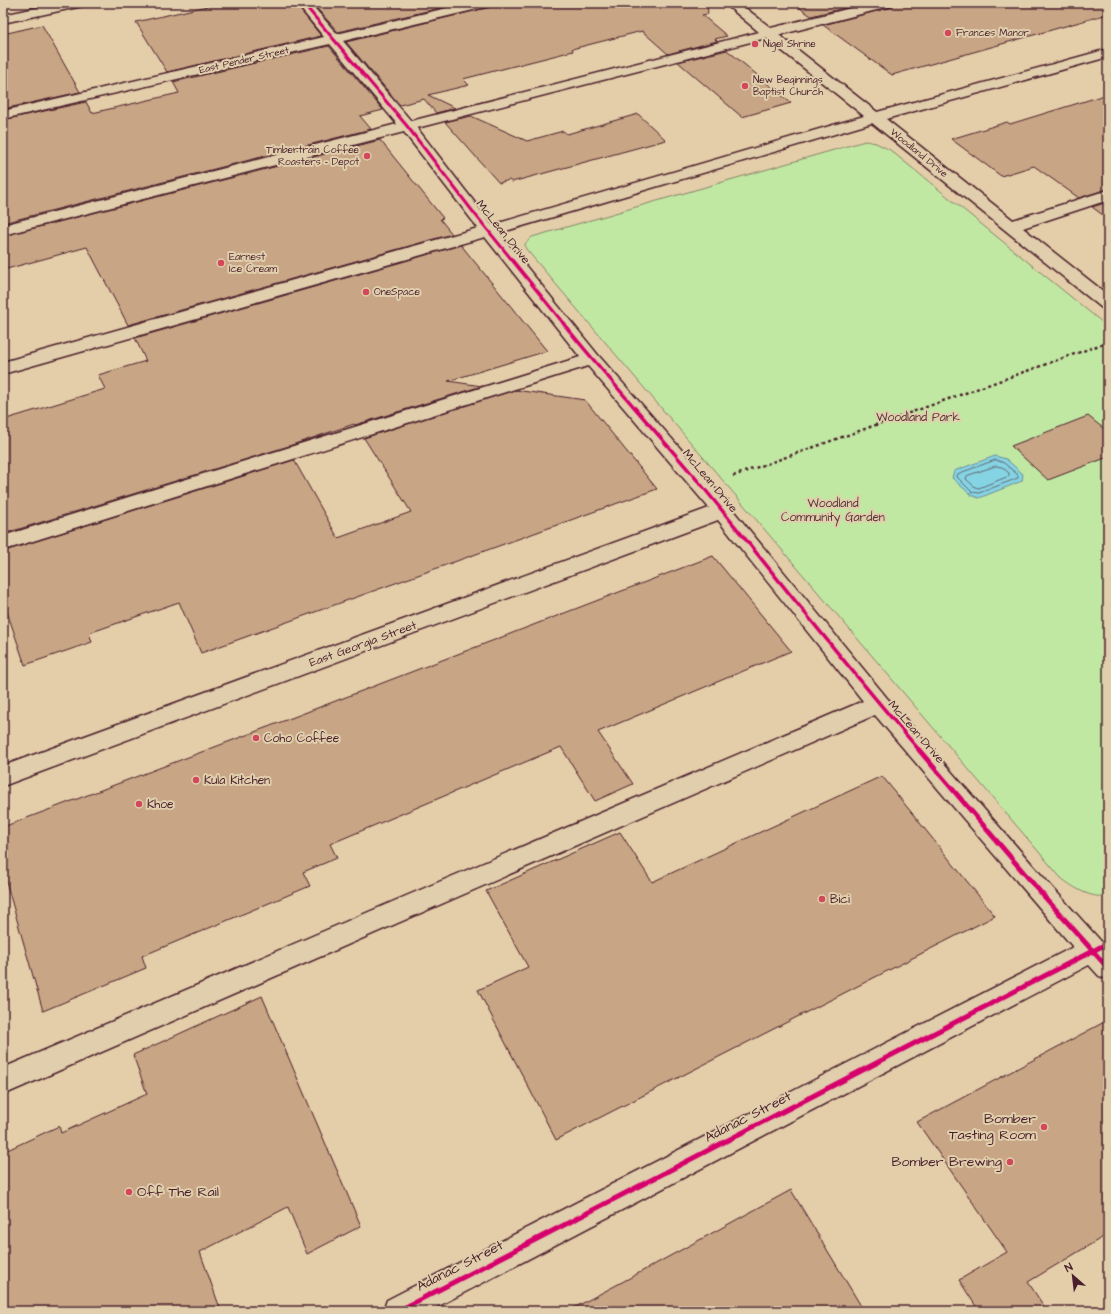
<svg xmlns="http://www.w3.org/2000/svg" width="1111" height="1314" font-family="'Architects Daughter',sans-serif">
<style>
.green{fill:#c0e8a3;stroke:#858467}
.water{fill:#85d4e3;stroke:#6d8c99}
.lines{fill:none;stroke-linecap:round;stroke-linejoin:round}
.shore{stroke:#626775;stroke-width:1}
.building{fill:#c7a585;stroke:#4a1f2b}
.minor-casing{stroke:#4a1f2b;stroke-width:3}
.path{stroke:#4a1f2b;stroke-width:2.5;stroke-dasharray:3 3;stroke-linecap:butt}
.minor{fill:#e0ceac;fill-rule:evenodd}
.cycleway-far2-casing{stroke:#e0ceac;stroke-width:4.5}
.cycleway-far1-casing{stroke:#e0ceac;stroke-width:6}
.cycleway-casing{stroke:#e0ceac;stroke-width:8}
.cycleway-far2{stroke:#d6006c;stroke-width:3}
.cycleway-far1{stroke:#d6006c;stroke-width:3.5}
.cycleway{stroke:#d6006c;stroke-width:5}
.poi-dot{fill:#d1495b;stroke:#e0ceac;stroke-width:1.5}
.labels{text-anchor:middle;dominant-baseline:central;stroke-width:4;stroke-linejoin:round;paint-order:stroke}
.far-poi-label{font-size:10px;fill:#4a1f2b;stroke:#e0ceac;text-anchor:start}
.far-street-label{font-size:10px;fill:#4a1f2b;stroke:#e0ceac}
.street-label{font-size:12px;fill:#4a1f2b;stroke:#e0ceac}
.park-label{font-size:12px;fill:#563337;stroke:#e0ceac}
.poi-label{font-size:12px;fill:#4a1f2b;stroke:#e0ceac;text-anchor:start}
.near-street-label{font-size:14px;fill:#4a1f2b;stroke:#e0ceac}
.near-poi-label{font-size:14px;fill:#4a1f2b;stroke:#e0ceac;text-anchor:end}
</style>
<rect width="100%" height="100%" fill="#e4cea9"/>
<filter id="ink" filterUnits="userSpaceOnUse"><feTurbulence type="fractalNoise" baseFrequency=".025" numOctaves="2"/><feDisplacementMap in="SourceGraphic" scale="8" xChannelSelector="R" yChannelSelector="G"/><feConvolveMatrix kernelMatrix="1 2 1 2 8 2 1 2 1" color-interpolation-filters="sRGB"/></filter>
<g filter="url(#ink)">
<!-- green -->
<path class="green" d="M865 141 876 143 890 150 1108 327V896C1091 899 1074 888 1061 878L526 249 525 244 532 237Z"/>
<!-- water -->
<polygon class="water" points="995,456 1006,459 1023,474 1022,481 979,498 971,495 952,478 954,471"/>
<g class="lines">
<!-- shore -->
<g class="shore">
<polygon points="996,460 1004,463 1018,475 1018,478 979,493 972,492 957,477 958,474"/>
<polygon points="996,466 1002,467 1009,473 1009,476 979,488 975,487 966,479 967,476"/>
</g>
</g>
<!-- building -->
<g class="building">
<polygon points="221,3 295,3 321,36 167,72 136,22"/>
<polygon points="312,3 461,3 338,32"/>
<polygon points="493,3 707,3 708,14 702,15 727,36 715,39 717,41 668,54 642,31 572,49 573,51 463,79 469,85 428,95 455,108 436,113 424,99 400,105 346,42 490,7"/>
<polygon points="793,3 865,3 811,16"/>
<polygon points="895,3 1108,3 1108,14 892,75 823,25 892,7"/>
<polygon points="42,25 80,92 3,109 3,34"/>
<polygon points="329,46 383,110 360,116 371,129 3,223 3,120 86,102 92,113 179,93 173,82"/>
<polygon points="727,50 791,103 742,117 678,62"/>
<polygon points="1108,94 1108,189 1079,198 1034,166 1001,176 951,139 1007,122 1010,124"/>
<polygon points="638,114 666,140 512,182 509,180 499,183 445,122 471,116 527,141 563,131 567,134"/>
<polygon points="380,140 443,218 440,219 452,234 128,325 87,247 3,270 3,236"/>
<polygon points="1108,202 1108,219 1092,207"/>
<polygon points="461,245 547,351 448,381 482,386 355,425 354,424 286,447 3,534 3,420 105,389 98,375 146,361 135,338"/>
<polygon points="515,390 585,400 657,489 201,653 179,602 89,633 92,642 25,665 3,600 3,550 7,550 14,548 294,460 338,538 411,512 364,438"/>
<polygon points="1088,416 1108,432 1108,457 1048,480 1011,446"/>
<polygon points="713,556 791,651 598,732 633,784 595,801 561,747 330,844 337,858 303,872 310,886 142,956 146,968 43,1011 3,871 3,827 273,725"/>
<polygon points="882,776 995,916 556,1140 478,990 528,967 486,891 620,832 652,882"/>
<polygon points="262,996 361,1226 307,1254 288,1207 200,1252 221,1311 3,1311 3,1152 59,1126 61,1133 147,1094 133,1055"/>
<polygon points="1108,1020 1108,1234 1028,1282 1047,1311 979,1311 959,1280 1007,1252 917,1122"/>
<polygon points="791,1190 864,1311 568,1311 637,1274"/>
</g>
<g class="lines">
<!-- minor casing -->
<g class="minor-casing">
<g id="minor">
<polygon points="59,3 85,3 83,6 78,7 3,23 3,15"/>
<path d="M296 3H310L337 34 468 3H492L490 6 343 41 411 121 759 32 724 3H739L771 28 871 3H894L892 6 779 35 877 112 1108 49V57L886 119 1013 220 1108 190V200L1023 228 1108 295V309L1102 308 872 123 499 233 598 355 709 481 887 698 1051 886 1108 949V980L1099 976 1089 965 429 1311H383L387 1300 1073 947 875 715 3 1095V1068L863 701 718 520 3 786V766L709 508 588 366 14 547 7 549 3 548V536L580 357 485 237 3 374V362L478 228 404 132 3 235V225L397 124 330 44 3 119V111L324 37ZM766 38 864 116 492 225 417 128Z"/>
</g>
</g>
<!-- path -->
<polyline class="path" points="733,476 1108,342"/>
<!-- minor -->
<use href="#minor" class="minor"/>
<!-- cycleway-far2 casing -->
<g class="cycleway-far2-casing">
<polyline id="cycleway-far2" points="303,3 407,126 474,213 564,324"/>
</g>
<!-- cycleway-far1 casing -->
<g class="cycleway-far1-casing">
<path id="cycleway-far1" d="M563 323C608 379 657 432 703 487 775 575 845 665 920 751"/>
</g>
<!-- cycleway casing -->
<g class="cycleway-casing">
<g id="cycleway">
<polyline points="919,750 1042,894 1108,968"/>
<polyline points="398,1311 1108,943"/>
</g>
</g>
<!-- cycleway-far2 -->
<use href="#cycleway-far2" class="cycleway-far2"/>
<!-- cycleway-far1 -->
<use href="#cycleway-far1" class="cycleway-far1"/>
<!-- cycleway -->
<use href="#cycleway" class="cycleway"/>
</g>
</g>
<!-- markers -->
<g class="poi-dot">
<circle cx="948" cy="33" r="4"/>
<circle cx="755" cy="44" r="4"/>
<circle cx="745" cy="86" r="4"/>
<circle cx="367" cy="156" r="4"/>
<circle cx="221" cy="263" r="4"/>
<circle cx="366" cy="292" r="4"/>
<circle cx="256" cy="738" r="4"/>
<circle cx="196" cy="780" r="4"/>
<circle cx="139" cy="804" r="4"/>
<circle cx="822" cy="899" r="4"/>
<circle cx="1044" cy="1127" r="4"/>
<circle cx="1010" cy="1162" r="4"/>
<circle cx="129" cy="1192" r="4"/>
</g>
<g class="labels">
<!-- far-poi labels -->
<g class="far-poi-label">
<text x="956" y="33">Frances Manor</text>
<text x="763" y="44">Nigel Shrine</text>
<text x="753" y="80">New Beginnings<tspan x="753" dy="12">Baptist Church</tspan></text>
<text x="359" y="150" text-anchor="end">Timbertrain Coffee<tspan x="359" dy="12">Roasters - Depot</tspan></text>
<text x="229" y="257">Earnest<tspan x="229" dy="12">Ice Cream</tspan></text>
<text x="374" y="292">OneSpace</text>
</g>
<!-- far-street labels -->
<g class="far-street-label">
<text transform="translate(244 60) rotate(-13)">East Pender Street</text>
<text transform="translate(919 153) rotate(39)">Woodland Drive</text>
</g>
<!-- street labels -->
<g class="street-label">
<text transform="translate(503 232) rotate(51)">McLean Drive</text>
<text transform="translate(710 481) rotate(50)">McLean Drive</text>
<text transform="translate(363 644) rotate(-20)">East Georgia Street</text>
<text transform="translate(916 732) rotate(49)">McLean Drive</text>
</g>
<!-- park labels -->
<g class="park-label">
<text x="918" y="417">Woodland Park</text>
<text x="833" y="503">Woodland<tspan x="833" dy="14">Community Garden</tspan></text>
</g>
<!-- poi labels -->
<g class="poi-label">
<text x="264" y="738">Coho Coffee</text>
<text x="204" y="780">Kula Kitchen</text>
<text x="147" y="804">Khoe</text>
<text x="830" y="899">Bici</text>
</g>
<!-- near-street labels -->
<g class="near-street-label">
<text transform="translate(748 1117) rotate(-27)">Adanac Street</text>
<text transform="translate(460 1266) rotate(-27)">Adanac Street</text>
</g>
<!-- near-poi labels -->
<g class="near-poi-label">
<text x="1036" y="1119">Bomber<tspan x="1036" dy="16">Tasting Room</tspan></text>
<text x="1002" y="1162">Bomber Brewing</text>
<text x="137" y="1192" text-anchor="start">Off The Rail</text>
</g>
</g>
<!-- margin -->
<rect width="1111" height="1314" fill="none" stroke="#e0ceac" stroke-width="16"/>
<rect x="8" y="8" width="1095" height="1298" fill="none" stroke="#4a1f2b" stroke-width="1.5" filter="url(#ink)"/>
<!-- north arrow -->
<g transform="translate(1073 1276) rotate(332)" stroke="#e0ceac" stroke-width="3" paint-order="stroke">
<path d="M0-3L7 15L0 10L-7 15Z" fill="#4a1f2b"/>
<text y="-6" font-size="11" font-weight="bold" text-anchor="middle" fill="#4a1f2b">N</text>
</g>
</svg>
